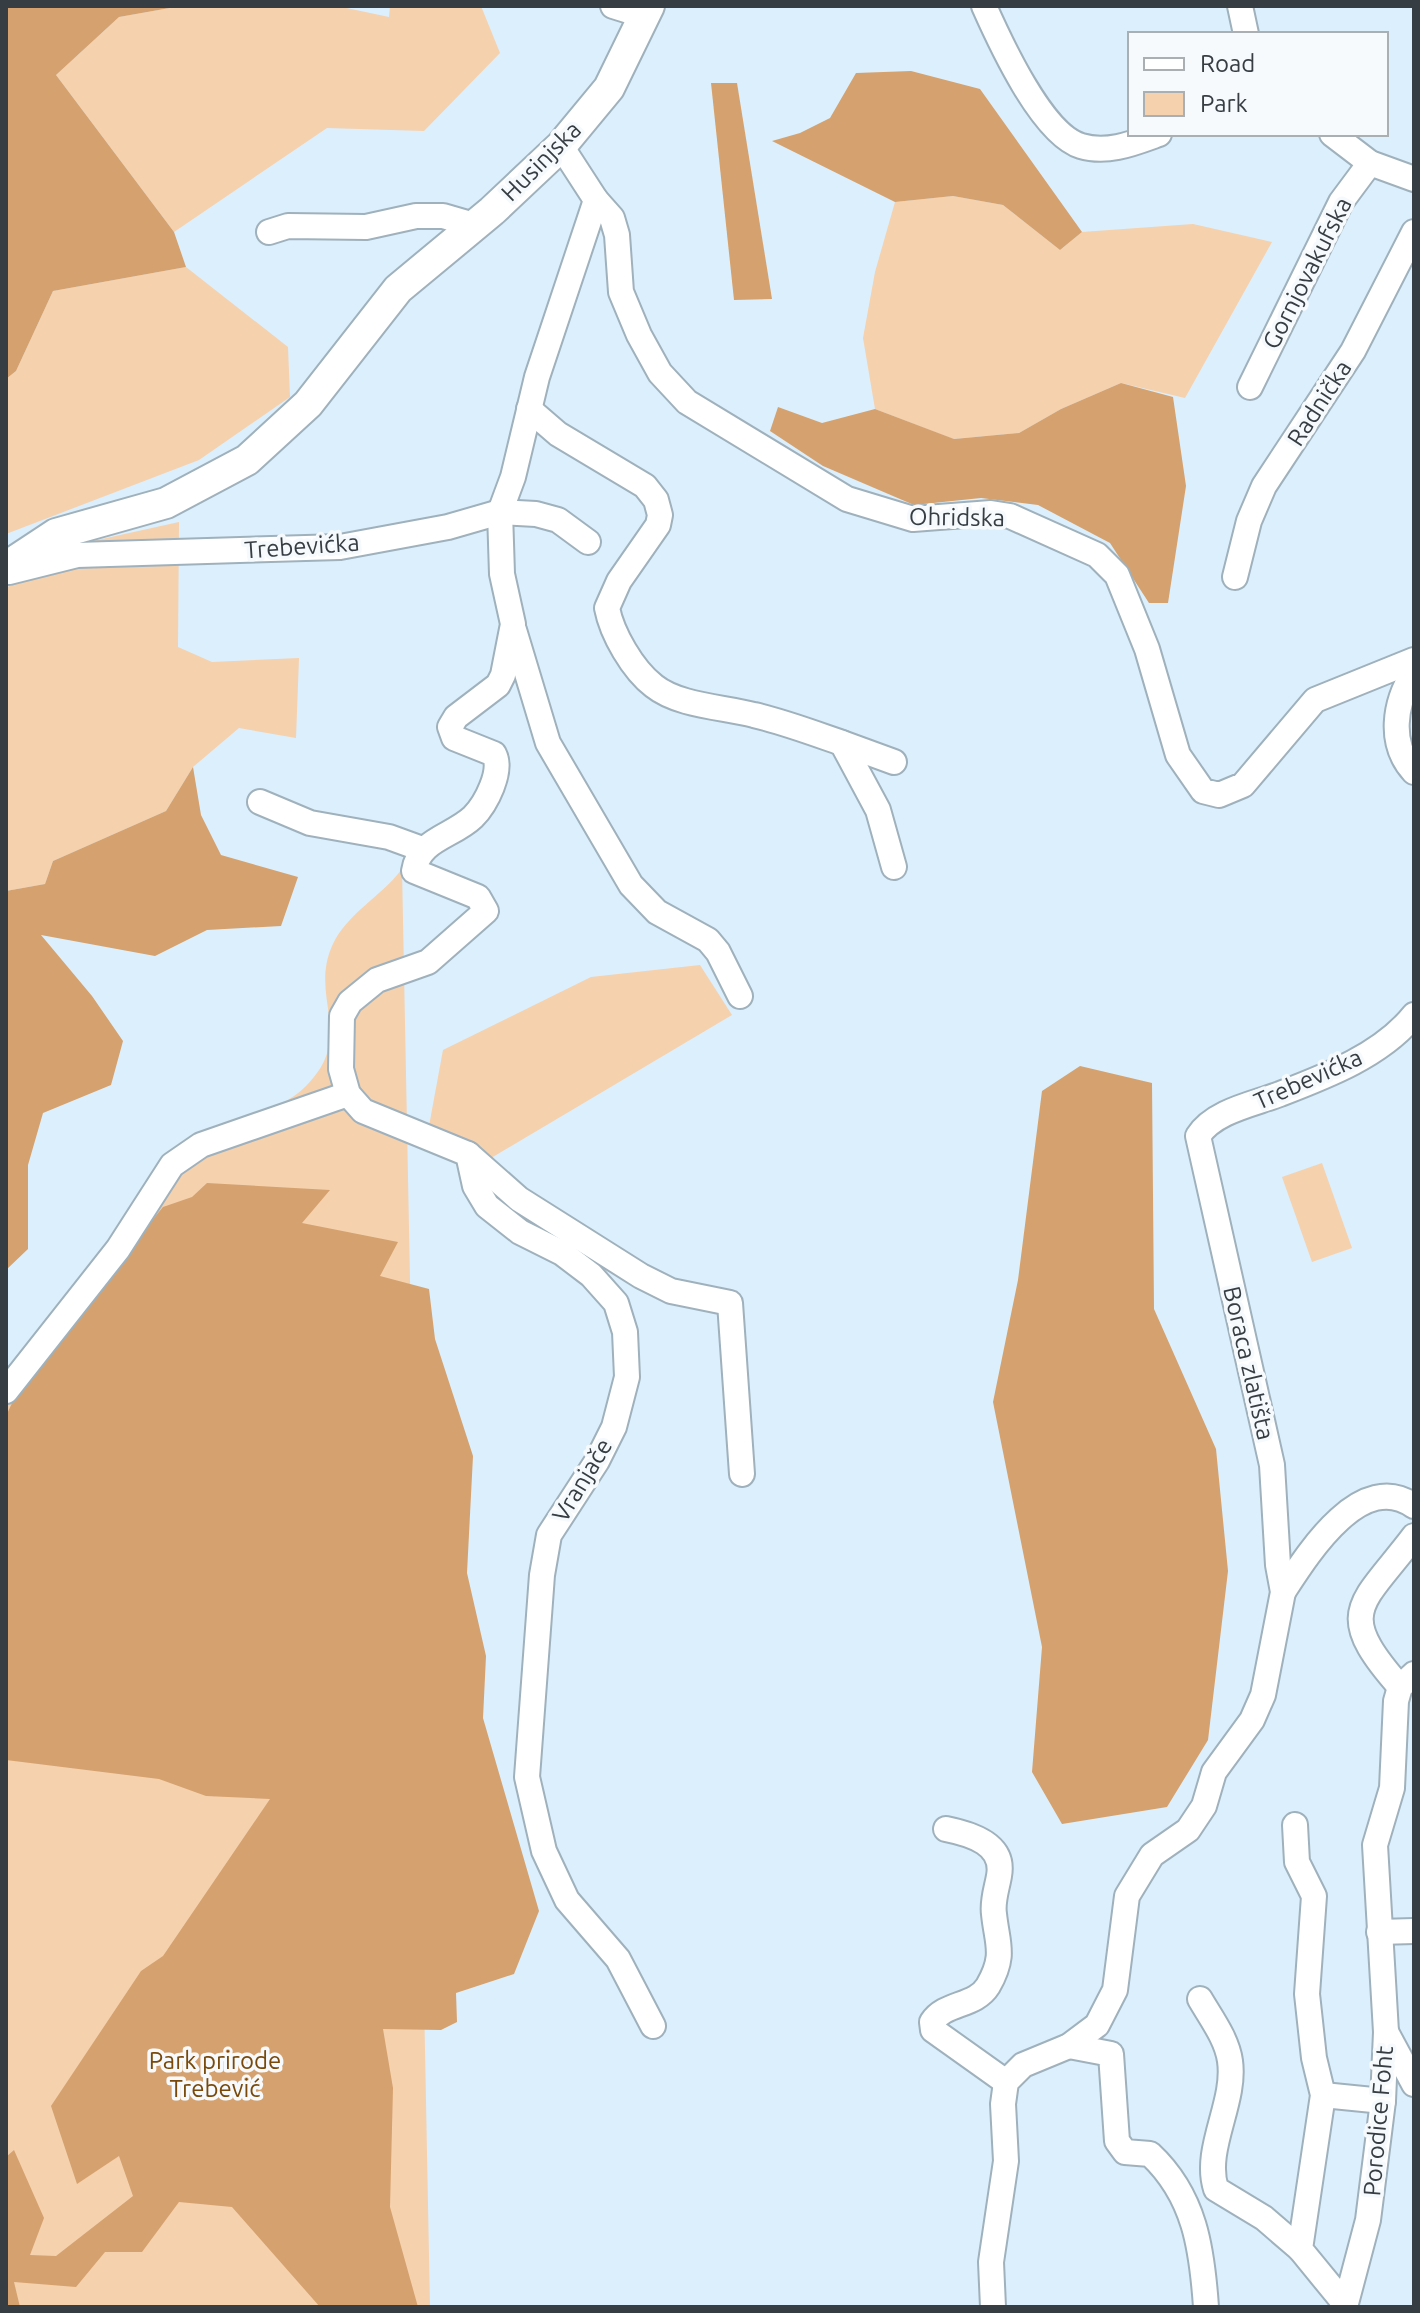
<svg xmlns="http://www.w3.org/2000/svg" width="1420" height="2313" font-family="Ubuntu,sans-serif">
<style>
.green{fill:#f5d1ae}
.forest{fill:#d5a16e}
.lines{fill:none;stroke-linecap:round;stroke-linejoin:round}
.minor-casing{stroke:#9fb1bc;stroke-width:28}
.major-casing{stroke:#9fb1bc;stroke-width:34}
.minor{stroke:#fff;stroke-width:24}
.major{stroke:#fff;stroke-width:30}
.labels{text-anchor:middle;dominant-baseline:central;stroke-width:7;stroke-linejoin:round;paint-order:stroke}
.street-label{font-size:24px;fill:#363e43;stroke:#f6fafd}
.park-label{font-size:24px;fill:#7a4909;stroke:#f6fafd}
</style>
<rect width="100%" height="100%" fill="#dceffc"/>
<!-- green -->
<g class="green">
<polygon points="181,6 337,6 389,17 390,6 481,6 500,53 424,131 327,128 174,232 56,75 119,17"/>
<polygon points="953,196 1003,205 1060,250 1082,232 1193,224 1272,242 1185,398 1121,383 1061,409 1019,433 953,439 875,409 863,338 875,272 895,202"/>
<polygon points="186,267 288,347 290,397 199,460 6,534 6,379 16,371 53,291"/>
<polygon points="179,522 178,647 212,662 299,658 296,738 239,728 193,767 166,811 53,861 45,884 6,891 6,588 75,545"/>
<path d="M402 869 430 2307H6V1372L102 1260 169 1153C207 1118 269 1123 306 1086 356 1036 309 999 332 946 347 913 381 897 402 869Z"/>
<polygon points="700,965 732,1015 491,1158 429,1126 443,1050 591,977"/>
<polygon points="1322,1163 1352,1248 1312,1262 1282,1177"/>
</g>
<!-- forest -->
<g class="forest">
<polygon points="6,6 181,6 119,17 56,75 174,232 186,267 53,291 16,371 6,379"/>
<polygon points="911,71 980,89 1082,232 1060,250 1003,205 953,196 895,202 772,141 800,133 830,118 856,73"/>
<polygon points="711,83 737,83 772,299 734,300"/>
<polygon points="1121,383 1173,397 1186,486 1168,603 1149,603 1110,543 1038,505 981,498 914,505 823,466 770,431 778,407 822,423 875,409 954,439 1019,433 1061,409"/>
<polygon points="193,767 201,815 221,855 298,877 281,926 207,930 155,956 41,935 92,996 123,1041 111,1085 43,1113 28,1165 28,1249 6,1270 6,891 45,884 53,861 166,811"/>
<polygon points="1080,1066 1152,1083 1154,1309 1216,1449 1228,1571 1208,1740 1167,1807 1062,1824 1032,1772 1042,1647 993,1402 1018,1280 1042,1091"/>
<polygon points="207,1183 330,1190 302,1223 398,1242 380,1276 429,1289 435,1339 473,1456 467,1573 486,1656 483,1718 539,1911 514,1974 456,1993 457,2022 441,2030 383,2029 393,2088 390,2207 418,2307 320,2307 232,2207 179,2202 142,2252 105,2252 76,2287 14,2282 20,2307 6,2307 6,2157 14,2150 44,2218 30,2255 56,2256 133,2196 119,2156 77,2184 51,2106 141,1971 163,1956 270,1799 206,1796 159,1779 6,1760 6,1416 25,1375 163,1207 192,1197"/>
</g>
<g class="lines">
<!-- minor casing -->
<g class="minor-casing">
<g id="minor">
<polyline points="613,6 645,16"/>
<path d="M984 6C1000 42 1042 134 1081 146 1108 154 1134 143 1159 134"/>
<polyline points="1240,6 1246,34"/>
<polyline points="1332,134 1370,163 1414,179"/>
<path d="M561 146 596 200 537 377 513 477 500 512 502 574 513 624 503 675 498 685 456 717 450 727 454 738 494 754C503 771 486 804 473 817 452 837 419 839 414 871L478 897 486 911 428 962 377 980 350 1002 342 1016 341 1069 348 1094 363 1111 468 1154 475 1186 487 1206 520 1232 562 1253 591 1275 616 1303 625 1332 627 1377 614 1427 597 1461 549 1535 542 1575 527 1777 544 1851 567 1900 618 1959 653 2026"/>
<polyline points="596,200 612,218 617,235 621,292 639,335 660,373 687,402 847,499 913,519 991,513 1010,516 1097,555 1117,575 1147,649 1178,755 1203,791 1219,795 1243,785 1315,700 1414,660"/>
<polyline points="269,232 288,226 366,227 416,216 443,216 474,225"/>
<polyline points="1250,387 1341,202 1370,163"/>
<path d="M529 409 558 434 645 486 656 500 660 515 658 525 619 581 607 608C612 634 633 670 654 686 679 706 724 707 754 715 784 722 813 733 842 743L878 810 894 867"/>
<polyline points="9,572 77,555 340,547 448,527 500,512 536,514 558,520 588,542"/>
<polyline points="1235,577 1249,521 1264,486 1353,351 1414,232"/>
<polyline points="514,630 548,743 631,885 657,912 708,940 718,952 740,996"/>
<path d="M1414 672C1394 703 1388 744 1414 772"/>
<polyline points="842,743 894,762"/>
<polyline points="260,802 310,823 389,837 422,849"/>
<polyline points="468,1154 519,1199 641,1276 671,1291 730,1303 742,1474"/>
<polyline points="6,1391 118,1249 172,1165 201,1145 348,1094"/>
<path d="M1283 1592C1307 1555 1361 1468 1414 1506"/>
<path d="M1400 1687C1333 1611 1361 1606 1414 1536"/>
<polyline points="1295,1825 1297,1862 1314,1896 1307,1994 1314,2058 1323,2095 1300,2249 1345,2304"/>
<path d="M946 1829C971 1834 1005 1844 999 1876 997 1888 992 1901 994 1914 997 1944 1006 1955 988 1986 975 2007 945 2002 932 2022L933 2030 1006 2082"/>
<polyline points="1379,1932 1414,1931"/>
<path d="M1200 1999C1211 2018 1227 2039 1230 2061 1236 2103 1203 2149 1216 2189L1264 2218 1300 2249"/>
<polyline points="1386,2032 1414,2084"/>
<path d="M1069 2046 1111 2054 1117 2141 1125 2152 1150 2154C1195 2196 1202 2249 1206 2307"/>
<polyline points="1323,2095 1383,2101"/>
<path d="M993 2307 991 2262 1006 2161 1003 2104 1006 2082 1023 2065 1069 2046 1097 2025 1115 1990 1127 1896 1152 1855 1188 1830 1204 1806 1214 1772 1252 1720 1263 1695 1283 1592 1278 1565 1272 1465 1198 1136C1214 1111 1254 1104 1280 1094 1327 1076 1382 1055 1414 1015"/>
<polyline points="1345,2307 1368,2220 1383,2101 1386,2032 1375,1845 1392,1788 1396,1701 1400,1687 1414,1674"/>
</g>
</g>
<!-- major casing -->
<g class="major-casing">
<polyline id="major" points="6,567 56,534 166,503 247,460 308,404 398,289 492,211 561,146 609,88 649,6"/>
</g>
<!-- minor -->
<use href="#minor" class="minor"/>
<!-- major -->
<use href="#major" class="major"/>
</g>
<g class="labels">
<!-- street labels -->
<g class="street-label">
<text transform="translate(541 161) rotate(-45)">Husinjska</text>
<text transform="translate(1307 273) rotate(-63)">Gornjovakufska</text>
<text transform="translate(1319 403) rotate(-57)">Radnička</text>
<text transform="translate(957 517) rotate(1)">Ohridska</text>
<text transform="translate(302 546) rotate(-4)">Trebevićka</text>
<text transform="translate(1308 1079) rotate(-24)">Trebevićka</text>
<text transform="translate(1249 1363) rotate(77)">Boraca zlatišta</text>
<text transform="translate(582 1480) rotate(-59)">Vranjače</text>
<text transform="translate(1378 2121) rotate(-85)">Porodice Foht</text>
</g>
<!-- park labels -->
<g class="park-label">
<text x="215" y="2060">Park prirode<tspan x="215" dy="28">Trebević</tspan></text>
</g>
</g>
<!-- border -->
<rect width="1420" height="2313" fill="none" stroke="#363e43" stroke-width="16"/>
<!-- legend -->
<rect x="1128" y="32" width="260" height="104" fill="#f6fafd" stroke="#a9afb3" stroke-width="2"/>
<rect x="1144" y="58" width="40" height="12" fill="#ffffff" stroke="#a9afb3" stroke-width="2"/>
<text x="1200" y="72" font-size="24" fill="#363e43">Road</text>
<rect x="1144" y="92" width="40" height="24" fill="#f5d1ae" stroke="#a9afb3" stroke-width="2"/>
<text x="1200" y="112" font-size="24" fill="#363e43">Park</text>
</svg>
